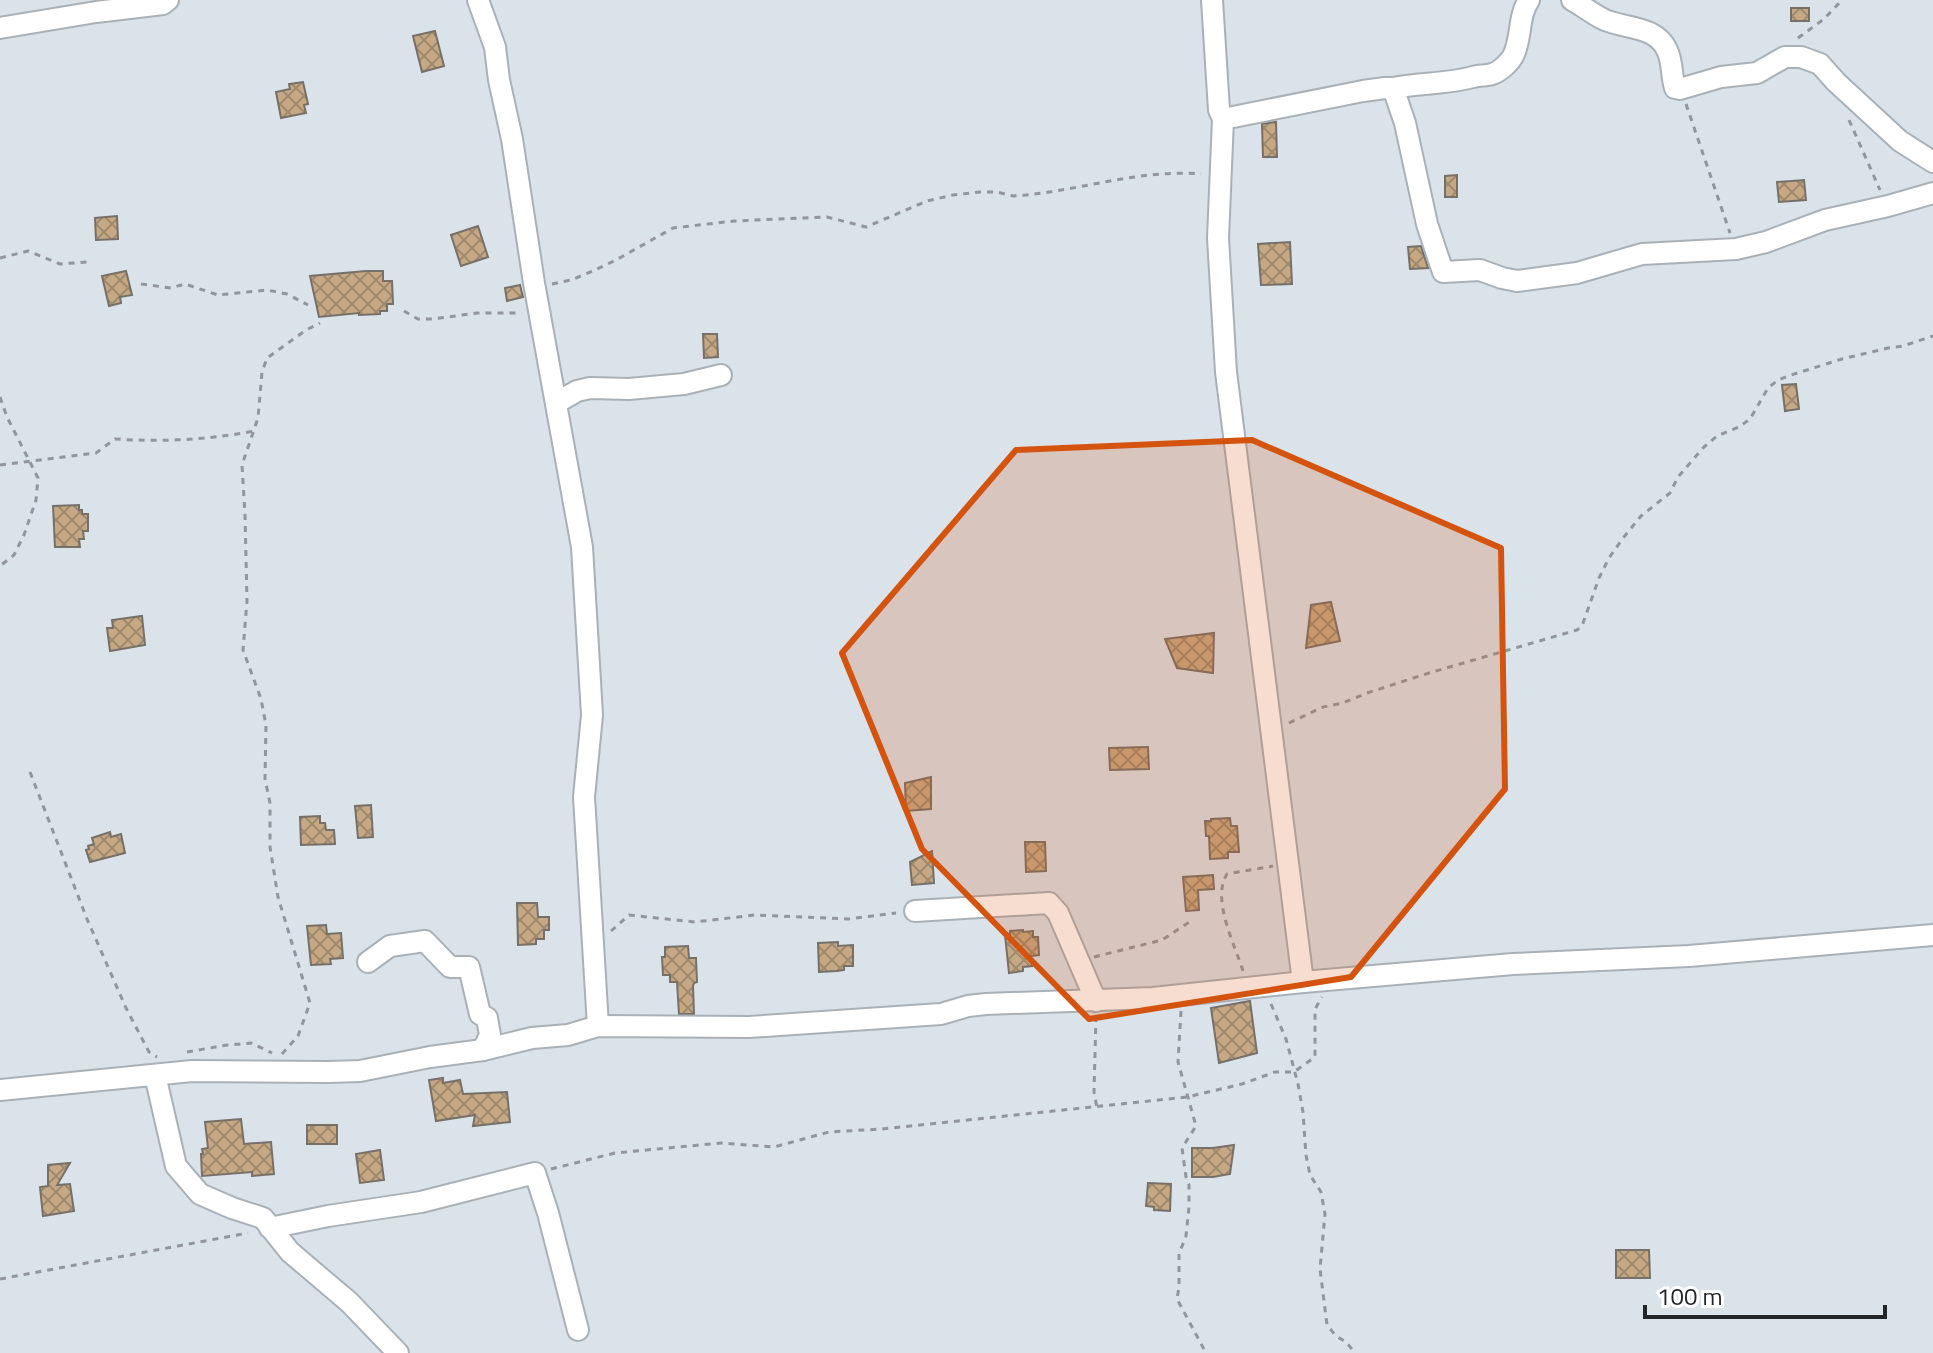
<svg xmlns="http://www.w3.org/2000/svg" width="1933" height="1353" font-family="'Titillium Web',sans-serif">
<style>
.building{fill:url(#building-cross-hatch);stroke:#767068;stroke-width:2}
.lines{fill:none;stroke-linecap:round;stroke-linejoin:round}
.minor-casing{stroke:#a9b1b8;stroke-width:24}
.path{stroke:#90969c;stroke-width:3;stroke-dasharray:6 6;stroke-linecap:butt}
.minor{stroke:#fff;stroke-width:20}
.marked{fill:#d4540f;fill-opacity:0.2;stroke:#d4540f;stroke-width:6;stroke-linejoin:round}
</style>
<defs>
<pattern id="building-cross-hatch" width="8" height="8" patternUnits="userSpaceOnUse" patternTransform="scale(2)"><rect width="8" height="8" fill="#c6a984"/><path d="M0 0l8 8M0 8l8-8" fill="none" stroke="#a0896c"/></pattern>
</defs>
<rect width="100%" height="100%" fill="#dae2ea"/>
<!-- building -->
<g class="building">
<rect x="1791" y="8" width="18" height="13"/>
<polygon points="435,31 444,66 422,72 413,36"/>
<polygon points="303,82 308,104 304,105 306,113 281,118 276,92 290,89 289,84"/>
<polygon points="1276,122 1277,157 1263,157 1262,124"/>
<polygon points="1457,175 1457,197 1445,197 1445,176"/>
<polygon points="1804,180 1806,200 1779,202 1777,182"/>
<polygon points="117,216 118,239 96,240 95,218"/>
<polygon points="478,226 488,257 461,266 451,235"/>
<polygon points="1290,242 1292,284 1261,285 1258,244"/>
<polygon points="1421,246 1428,268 1410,269 1408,247"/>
<polygon points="126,271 132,295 120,297 121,303 109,306 102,276"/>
<polygon points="366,271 383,271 383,281 392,281 393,304 387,304 387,311 380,311 380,314 359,315 359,313 319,317 310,276"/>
<polygon points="520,285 523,297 507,301 505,288"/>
<polygon points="703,334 717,334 718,357 704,358"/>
<polygon points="1796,384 1799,409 1785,411 1782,385"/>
<polygon points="79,505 79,510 82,510 82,514 88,514 88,531 83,531 84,539 79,539 80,547 55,547 53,506"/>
<polygon points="1331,602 1340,641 1306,648 1311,605"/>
<polygon points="142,616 145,645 110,651 107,628 113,628 112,620"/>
<polygon points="1214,633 1213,673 1177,668 1165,639"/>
<polygon points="1148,747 1149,769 1110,770 1109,748"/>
<polygon points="931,777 931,809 906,811 905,783"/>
<polygon points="371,805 373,837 358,838 355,806"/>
<polygon points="320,816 320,823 325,823 326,830 334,830 335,844 301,845 300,817"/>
<polygon points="1230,818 1231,826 1237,826 1239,852 1228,852 1228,858 1210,859 1209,836 1206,836 1205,821 1211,821 1211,819"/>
<polygon points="110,832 111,837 121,834 125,853 90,862 86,850 89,849 88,846 94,844 92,838"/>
<polygon points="1025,842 1045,842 1046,871 1026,872"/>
<polygon points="932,851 934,883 912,885 910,862"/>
<polygon points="1213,875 1214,889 1198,890 1199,910 1186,911 1183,877"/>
<polygon points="517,903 537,903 538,917 549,917 549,930 544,930 544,939 536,939 536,944 518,945"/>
<polygon points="326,925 327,934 341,933 343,958 330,959 331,964 311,965 307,926"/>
<polygon points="1023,930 1023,932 1033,931 1033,937 1038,937 1039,955 1031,956 1032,966 1023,967 1023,971 1009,973 1005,935 1010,935 1010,931"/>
<polygon points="838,942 838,946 853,945 853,966 844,966 844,970 837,971 819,972 818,943"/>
<polygon points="688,946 689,958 696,958 697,982 694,983 693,986 694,1014 679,1014 677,982 670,982 670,975 663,975 662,957 665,957 665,947"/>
<polygon points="1250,1001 1257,1053 1219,1063 1211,1008"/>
<polygon points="443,1078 443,1083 460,1080 463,1094 507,1092 510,1122 473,1126 475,1115 436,1121 429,1080"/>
<polygon points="241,1119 244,1144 271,1142 274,1174 252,1176 252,1172 202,1176 201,1154 203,1154 202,1149 208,1148 205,1122"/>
<rect x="307" y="1125" width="30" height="19"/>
<polygon points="1234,1145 1230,1174 1213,1177 1192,1177 1192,1148 1213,1148"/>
<polygon points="380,1150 384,1180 360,1183 356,1154"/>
<polygon points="70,1163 57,1185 70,1184 74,1211 43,1216 40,1187 48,1186 48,1165"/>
<polygon points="1148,1183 1171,1184 1170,1211 1154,1210 1154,1207 1146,1206"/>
<polygon points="1616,1250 1649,1250 1650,1278 1616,1278"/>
</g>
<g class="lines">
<!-- minor casing -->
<g class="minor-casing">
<g id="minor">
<polyline points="478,0 495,47 499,80 512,139 534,283 582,547 592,715 584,797 598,1026"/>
<polyline points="1212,0 1219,110 1223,119 1218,238 1226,372 1303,982"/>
<path d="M1572 0C1583 6 1594 15 1605 20 1627 29 1656 26 1667 50 1673 62 1671 76 1675 88L1680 89 1721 77 1757 73 1785 57H1801L1820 64 1836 82 1900 141 1933 162"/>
<polyline points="0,28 96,12 163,4 168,0"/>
<path d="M1393 88C1420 83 1447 84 1473 77 1479 75 1486 76 1492 74 1500 72 1511 61 1514 54 1522 36 1518 16 1529 0"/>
<polyline points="1223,119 1363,91 1385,88 1393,88 1405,123 1427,224 1443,272 1480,270 1502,278 1517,281 1577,273 1642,254 1736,249 1766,242 1825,220 1888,206 1933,193"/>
<polyline points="556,403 577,391 590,388 629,389 684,384 721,375"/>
<polyline points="915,911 1049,903 1058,913 1096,1001"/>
<polyline points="368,962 390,946 425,941 450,967 469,967 480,1014 487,1018 490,1035 483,1050"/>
<polyline points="155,1075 176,1166 200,1194 232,1208 263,1218 290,1252 349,1302 398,1353"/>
<polyline points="0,1090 192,1071 328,1072 360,1071 430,1057 483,1050 532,1038 568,1035 598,1026 749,1027 941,1014 968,1006 986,1004 1153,998 1303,982 1513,964 1689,956 1933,935"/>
<polyline points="270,1228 328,1216 421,1202 535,1173 548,1213 578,1330"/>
</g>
</g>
<!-- path -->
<g class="path">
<polyline points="1798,38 1824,19 1842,0"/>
<polyline points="1686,104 1730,233"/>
<polyline points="1849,120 1880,190"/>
<polyline points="0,258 28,251 60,264 87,262"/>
<polyline points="141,284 171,288 185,284 218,295 267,290 287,294 308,305"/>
<path d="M552 284 571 280 593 271 616 260 673 228 734 221 827 217 866 227 927 201 953 195 980 192H997L1013 196 1026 195C1085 189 1142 169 1201 174"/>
<polyline points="404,311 418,319 433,319 477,313 520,313"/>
<polyline points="0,397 7,417 38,478 36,500 24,535 14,555 0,566"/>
<path d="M0 465 96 453 115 439C162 442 207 440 254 431"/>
<polyline points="1289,723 1323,707 1343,703 1367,693 1429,673 1577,630 1582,626 1599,578 1609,558 1623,538 1641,516 1670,493 1678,477 1704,447 1717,436 1739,427 1750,419 1768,388 1778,380 1788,376 1842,359 1888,348 1903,346 1933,336"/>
<polyline points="30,772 87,919 126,1008 149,1052 157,1057"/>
<polyline points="611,931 629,915 695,922 755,915 849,919 896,913"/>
<polyline points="1094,957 1162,940 1191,921"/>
<path d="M1243 971C1235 945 1211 899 1227 874L1273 866"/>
<polyline points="1271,1004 1286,1039 1298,1084 1303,1112 1306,1155 1310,1175 1321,1192 1325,1214 1320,1269 1327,1325 1336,1336 1346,1342 1355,1353"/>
<polyline points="1181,1011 1178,1062 1196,1126 1182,1148 1186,1177 1189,1185 1189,1207 1186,1236 1179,1254 1179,1287 1177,1299 1206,1353"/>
<polyline points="1096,1016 1094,1092 1097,1108"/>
<polyline points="187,1052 227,1045 251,1043 272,1053"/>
<polyline points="282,1054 298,1036 310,1003 278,897 270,847 270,803 265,779 266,725 261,699 243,650 247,601 245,515 242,465 258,418 262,372 267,358 306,330 320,323"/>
<polyline points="551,1169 615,1153 721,1143 774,1147 829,1132 882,1129 1187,1097 1242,1084 1275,1072 1294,1072 1315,1057 1315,1009 1322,997"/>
<polyline points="0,1279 248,1233"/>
</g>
<!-- minor -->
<use href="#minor" class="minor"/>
</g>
<!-- marked area -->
<path class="marked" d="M1252 440 1501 548 1505 789 1351 977 1089 1019 922 849 842 653 1016 450Z"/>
<!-- scale -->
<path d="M1645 1305v12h240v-12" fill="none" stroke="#232629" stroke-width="4"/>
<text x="1657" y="1305" font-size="24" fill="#232629" stroke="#ffffff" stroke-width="6" paint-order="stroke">100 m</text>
</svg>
